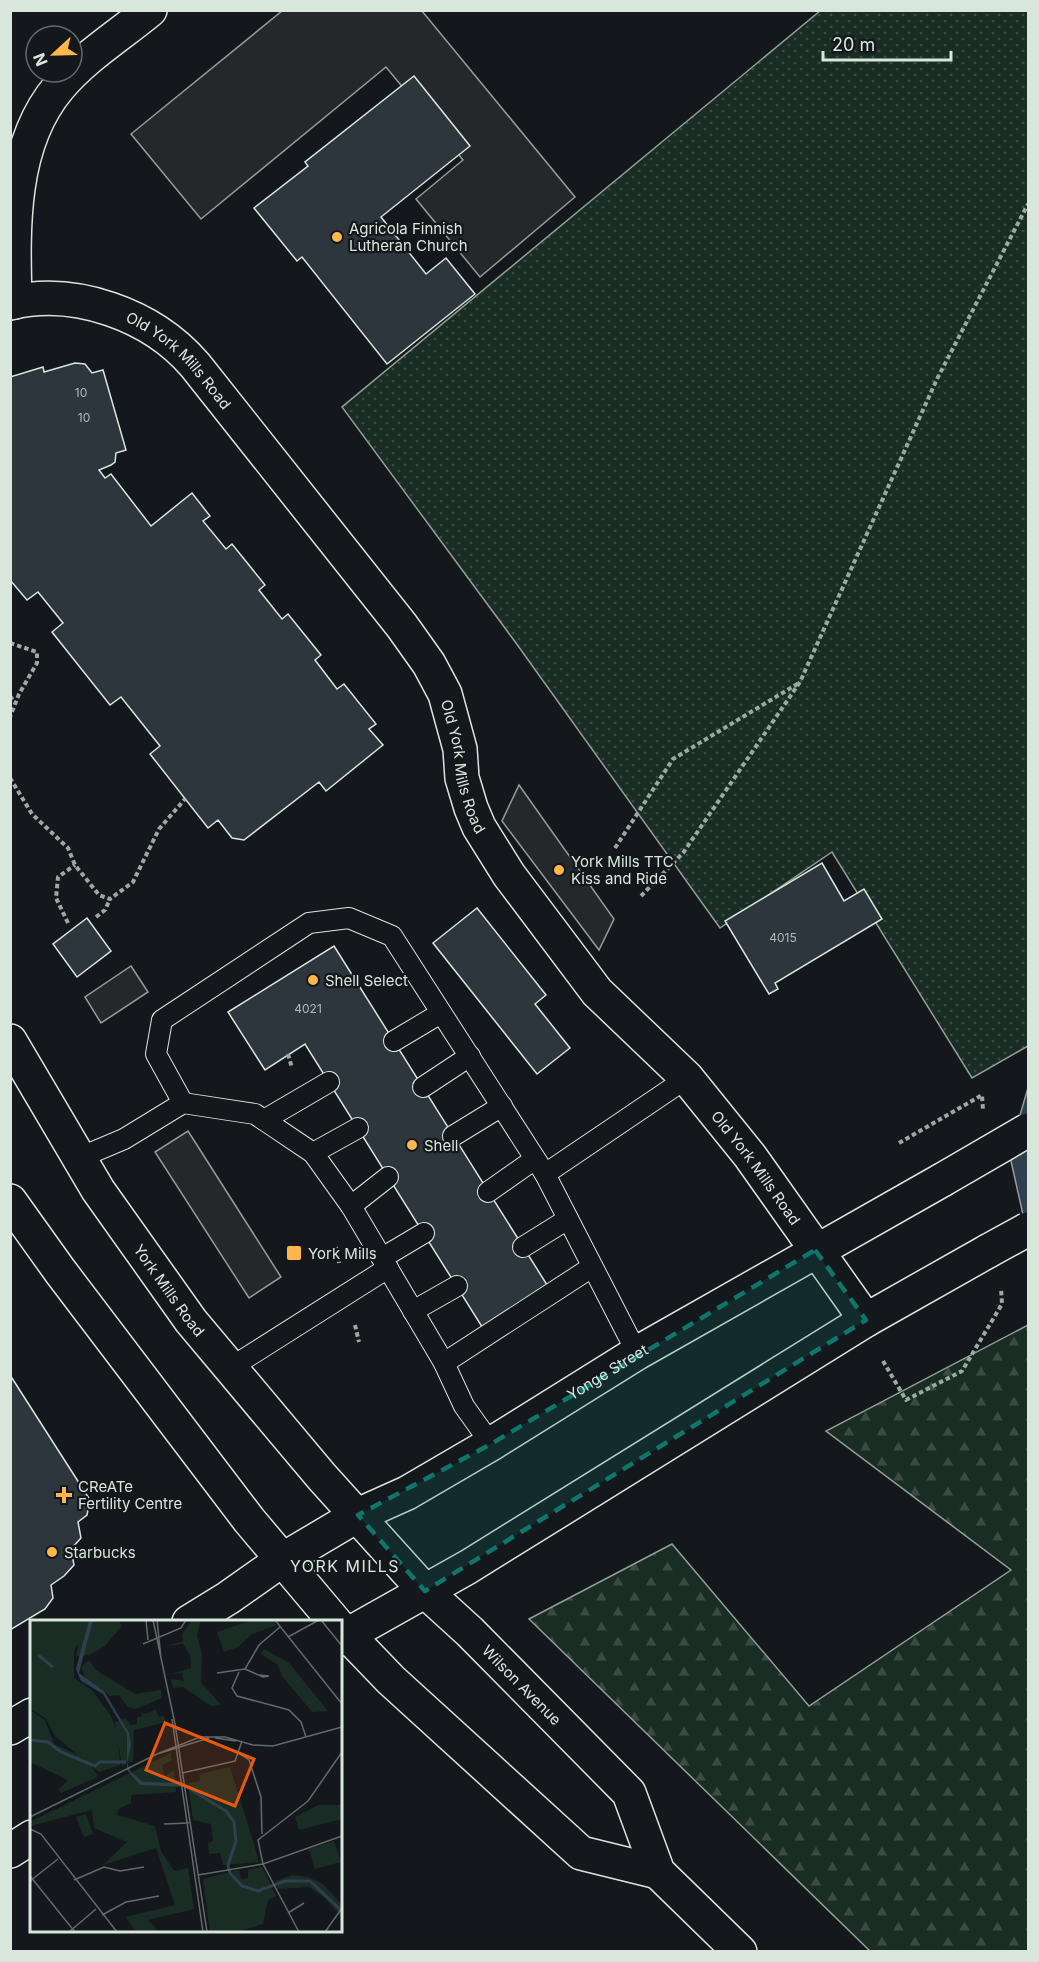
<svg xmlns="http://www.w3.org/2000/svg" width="1039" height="1962" font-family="Inter,sans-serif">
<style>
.forest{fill:url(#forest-firs);stroke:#939e99;stroke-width:1.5}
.park{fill:url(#park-dots);stroke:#939e99;stroke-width:1.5}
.parking{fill:#24282b;stroke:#939e99;stroke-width:1.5}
.water{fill:#2f3f4d;stroke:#939e99;stroke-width:1.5}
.building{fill:#2c363c;stroke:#d8e6dc;stroke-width:1.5}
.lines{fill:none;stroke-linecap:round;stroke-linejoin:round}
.lane-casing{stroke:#d8e6dc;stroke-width:22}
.street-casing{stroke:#d8e6dc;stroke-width:36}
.secondary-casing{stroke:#d8e6dc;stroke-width:36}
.primary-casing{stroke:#d8e6dc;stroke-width:36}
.path{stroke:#9da8a2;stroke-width:4;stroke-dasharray:4.5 3;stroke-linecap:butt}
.lane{stroke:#14181c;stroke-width:20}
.street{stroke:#14181c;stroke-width:33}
.secondary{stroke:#14181c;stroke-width:33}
.primary{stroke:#14181c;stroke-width:33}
.primary-bridge-casing{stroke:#d8e6dc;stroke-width:36;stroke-linecap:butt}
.primary-bridge{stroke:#14181c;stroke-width:33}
.marked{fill:#0f766e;fill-opacity:0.2;stroke:#0f766e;stroke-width:4.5;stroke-dasharray:12 8;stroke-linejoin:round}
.poi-dot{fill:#ffb74d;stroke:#14181c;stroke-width:2}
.labels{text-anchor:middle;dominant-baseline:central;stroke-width:4.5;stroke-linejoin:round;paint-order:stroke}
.number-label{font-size:12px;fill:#adbab4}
.poi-label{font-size:15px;fill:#d8e6dc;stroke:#14181c;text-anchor:start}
.street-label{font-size:15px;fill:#d8e6dc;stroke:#14181c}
.neighbourhood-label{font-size:16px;letter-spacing:1.5px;fill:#d8e6dc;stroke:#14181c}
.inset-river{fill:none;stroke:#2f3f4d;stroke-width:3}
.inset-road{fill:none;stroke:#626a69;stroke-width:1.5}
.view{fill:#e8590c;fill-opacity:0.15;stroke:#e8590c;stroke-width:3}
.inset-edge{fill:none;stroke:#d8e6dc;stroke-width:3}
</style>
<defs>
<pattern id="forest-firs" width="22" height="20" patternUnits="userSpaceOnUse" patternTransform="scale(1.5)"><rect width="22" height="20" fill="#1a2d24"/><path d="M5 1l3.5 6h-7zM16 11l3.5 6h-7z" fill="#3b4b43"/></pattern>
<pattern id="park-dots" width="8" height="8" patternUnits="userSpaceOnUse" patternTransform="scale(1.5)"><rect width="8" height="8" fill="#1a2d24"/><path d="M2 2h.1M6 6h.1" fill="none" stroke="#3b4b43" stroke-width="1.8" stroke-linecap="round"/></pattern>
</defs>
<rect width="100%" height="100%" fill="#14181c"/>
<!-- forest -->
<polygon class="forest" points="1028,1325 1028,1951 870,1951 529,1619 672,1544 809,1706 1011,1570 826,1431"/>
<!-- park -->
<polygon class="park" points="820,11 1028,11 1028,1046 972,1078 832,852 720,928 516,643 342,407"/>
<!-- parking -->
<g class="parking">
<polygon points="282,11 422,11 575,197 480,277 416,199 463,160 386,67 201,219 131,134"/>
<polygon points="519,785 614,919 599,950 502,821"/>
<polygon points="131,966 148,992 101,1023 85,997"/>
<polygon points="188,1131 281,1277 249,1298 155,1152"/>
</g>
<!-- water -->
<polygon class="water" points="1028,1088 1028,1237 1009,1152"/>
<!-- building -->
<g class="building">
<polygon points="414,76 470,146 381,217 426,274 446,258 475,294 387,364 302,257 297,261 254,208 308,166 305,162"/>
<polygon points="75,363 85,364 92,373 103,370 126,450 116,453 115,462 111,465 99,470 105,478 111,474 151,526 192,493 210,516 203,521 226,549 232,544 265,585 259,590 282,619 288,614 321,655 315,660 337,689 344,684 376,724 369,729 383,745 326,791 319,782 244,840 232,838 218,820 208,828 150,754 160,746 121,697 110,705 52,632 63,623 38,592 27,600 10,580 10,377 43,367 44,372"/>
<polygon points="822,863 844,901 864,889 882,919 775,983 778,989 769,994 725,921"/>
<polygon points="477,908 546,995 535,1004 570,1048 537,1074 433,943"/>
<polygon points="87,918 111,951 77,977 53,944"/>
<polygon points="334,946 549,1288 484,1330 305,1044 265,1070 228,1012"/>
<polygon points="10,1375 90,1500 87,1515 78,1522 81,1538 71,1549 74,1565 64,1576 51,1585 53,1598 45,1609 10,1630"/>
</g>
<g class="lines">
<!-- lane casing -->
<g class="lane-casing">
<g id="lane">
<polyline points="394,1041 441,1013"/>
<polyline points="423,1087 470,1056"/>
<polyline points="183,1103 156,1054 162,1020 309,923 349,918 392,936 545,1174"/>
<polyline points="264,1120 329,1082"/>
<polyline points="453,1136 502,1106"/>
<polyline points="313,1153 358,1128"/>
<polyline points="79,1158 124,1139 183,1103 255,1114 313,1153 351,1206 444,1363 464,1406 491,1444"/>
<polyline points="488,1192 535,1159"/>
<polyline points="351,1206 388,1177"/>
<polyline points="523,1247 568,1219"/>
<polyline points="382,1258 424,1233"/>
<polyline points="413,1311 457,1286"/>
<polyline points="637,1353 545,1174 687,1078"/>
<polyline points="444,1363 592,1267"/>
<polyline points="230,1368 388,1268"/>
</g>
</g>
<!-- street casing -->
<g class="street-casing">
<g id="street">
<path d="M15 302C13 230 10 145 59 87 84 57 120 35 150 10"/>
<path id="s1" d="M10 303C75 287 152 315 195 365L402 626 429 664 445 694 460 749 462 778 471 808 479 827 509 875 597 992 687 1078 750 1156 866 1320"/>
</g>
</g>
<!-- secondary casing -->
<g class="secondary-casing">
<g id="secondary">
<path id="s2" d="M10 1041 98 1190 191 1321 322 1477 425 1591 470 1632 629 1793 658 1872 740 1952"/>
<polyline points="10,1201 60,1271 249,1520 335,1622"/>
<polyline points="340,1627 391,1680 581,1853 658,1872"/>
</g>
</g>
<!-- primary casing -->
<g class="primary-casing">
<g id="primary">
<path id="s3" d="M189 1622 228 1598 282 1560 358 1515 407 1493 491 1444 637 1353 942 1180"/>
<polyline points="340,1639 468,1567 866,1320 988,1251"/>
<polyline points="10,1728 32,1715"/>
<polyline points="10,1851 32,1837"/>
</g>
</g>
<!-- path -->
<g class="path">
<polyline points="10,643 37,652 37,663 19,694 10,717"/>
<polyline points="10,696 15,703"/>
<polyline points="10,778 32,814 68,848 75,865 99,895 110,899 133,882 159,829 185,799"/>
<polyline points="615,848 673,759 799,683"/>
<polyline points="641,896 683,853 800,682 937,379 1028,204"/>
<polyline points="96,917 105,910 110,899"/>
<polyline points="68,923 56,898 58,877 75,865"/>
<polyline points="288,1054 292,1068"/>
<polyline points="899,1143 982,1095 983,1110"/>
<polyline points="336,1247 339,1263"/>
<polyline points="355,1325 359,1342"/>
<polyline points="883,1361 906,1400 962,1371 1002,1304 1001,1288"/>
</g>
<!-- lane -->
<use href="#lane" class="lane"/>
<!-- street -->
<use href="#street" class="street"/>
<!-- secondary -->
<use href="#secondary" class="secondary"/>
<!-- primary -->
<use href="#primary" class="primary"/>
<!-- primary-bridge casing -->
<g class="primary-bridge-casing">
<g id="primary-bridge">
<polyline points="942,1180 1028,1130"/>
<polyline points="988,1251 1028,1229"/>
</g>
</g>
<!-- primary-bridge -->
<use href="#primary-bridge" class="primary-bridge"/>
</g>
<!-- marked area -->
<path class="marked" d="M815 1250 866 1320 425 1591 358 1515 491 1444Z"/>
<!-- markers -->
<g class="poi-dot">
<circle cx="337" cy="237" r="6"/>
<circle cx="559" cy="870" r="6"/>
<circle cx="313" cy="980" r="6"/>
<circle cx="412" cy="1145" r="6"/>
<rect x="286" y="1245" width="16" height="16" rx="3"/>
<path d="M61 1486h6v6h6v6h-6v6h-6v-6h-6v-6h6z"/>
<circle cx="52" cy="1552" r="6"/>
</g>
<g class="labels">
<!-- number labels -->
<g class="number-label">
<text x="81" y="392">10</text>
<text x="84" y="417">10</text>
<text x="783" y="937">4015</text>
<text x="308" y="1008">4021</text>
</g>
<!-- poi labels -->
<g class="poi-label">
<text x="349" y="228">Agricola Finnish<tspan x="349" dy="17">Lutheran Church</tspan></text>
<text x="571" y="861">York Mills TTC<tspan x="571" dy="17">Kiss and Ride</tspan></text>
<text x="325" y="980">Shell Select</text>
<text x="424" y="1145">Shell</text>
<text x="308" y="1253">York Mills</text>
<text x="78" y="1486">CReATe<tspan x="78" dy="17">Fertility Centre</tspan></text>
<text x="64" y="1552">Starbucks</text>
</g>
<!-- street labels -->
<g class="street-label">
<text stroke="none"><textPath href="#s1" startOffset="189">Old York Mills Road</textPath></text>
<text stroke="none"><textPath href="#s1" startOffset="693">Old York Mills Road</textPath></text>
<text stroke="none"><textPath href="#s1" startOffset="1197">Old York Mills Road</textPath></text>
<text stroke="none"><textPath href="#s2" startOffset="296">York Mills Road</textPath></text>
<text stroke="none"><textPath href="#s3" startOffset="488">Yonge Street</textPath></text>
<text stroke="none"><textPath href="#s2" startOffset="826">Wilson Avenue</textPath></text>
</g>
<!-- neighbourhood labels -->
<g class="neighbourhood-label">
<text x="345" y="1566">YORK MILLS</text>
</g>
</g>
<!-- overview -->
<g transform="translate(30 1620)">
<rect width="312" height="312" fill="#14181c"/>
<path d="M0 0H66L44 30V58L63 71 81 96 88 114 90 145 69 152 25 116 16 99 0 88ZM56 194 63 214 54 217 46 197Z" fill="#1a2d24"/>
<path d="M65 0H90L91 7 75 26 59 35 46 36 49 22ZM162 0H171L167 15 172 34 171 62 191 85 181 86 153 67 143 68 141 59 154 61 152 53 141 54 161 48 160 35 153 24 136 26 153 21 152 14ZM234 29 259 43 298 91 282 92 252 56 248 45 231 34ZM59 40 66 50 105 74 131 70 132 78 106 89 98 87 89 75 80 76 55 57 51 47ZM0 90 15 100 24 124 57 139 68 157 31 173 28 170 38 160 0 142ZM122 91 124 97 134 96 136 102 104 110 103 141 92 146 85 102 96 98 100 105 107 104V98ZM141 133 142 141 132 145 135 156 144 150 146 172 101 175V183L88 189 87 195 125 206 131 231 144 251 158 248 164 289 118 300 129 312H106L96 297 145 285 126 228 73 245 97 222 64 208 62 190 0 206V202ZM288 185H312V199L269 210 265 197Z" fill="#1a2d24"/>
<path d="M222 0H242L247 5 222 14 208 27 194 32 187 12Z" fill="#1a2d24"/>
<path d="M125 89 131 100 115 105 111 93 120 94ZM200 147 223 221 229 242 193 245 190 233 179 234 178 223 183 221 181 204 163 200 158 163 170 161 169 154ZM304 221 311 242 285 249 279 229ZM232 247 246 276 238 280 233 304 207 312H180L173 259 209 250 211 259 218 258V250ZM262 255 278 257 293 264 312 285V298L295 278 279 267 248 269 245 261Z" fill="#1a2d24"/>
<path d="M59 0H63L49 53 74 71 99 113 101 125 97 143 101 152 113 162 150 163 158 167 110 165 97 150V114L73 74 51 61 46 49Z" fill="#2f3f4d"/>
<path class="inset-river" d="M8 35 23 47M0 120 18 122 31 132 65 146 70 142H96M155 166 196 191 204 202 206 221 198 245 200 253 212 266 228 271 255 261H280L312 291"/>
<path class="inset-road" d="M116 0 118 20M123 0 145 104 177 312M127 0 131 38M245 0 312 84M291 0 312 26M258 17 289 0M113 24 151 8 156 0M215 49 233 57 239 56 229 55M209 52 202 68 207 76 259 90 271 102 276 117M187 53 215 49 229 25 250 7M142 99 173 312M185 118 206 121M127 134 170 117H195L223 125 243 126 312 107M210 134 219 140 231 177 232 214M152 153 205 141 212 121M0 197 127 134 179 118M134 204 159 203M0 209 11 214 87 312M168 255 233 244 312 216M0 256 45 312M44 260 74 247 90 251 114 247M0 261 28 239M258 293 274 283M72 295 96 282 129 276M39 312 66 289M269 312 233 244 228 220 278 181 312 132M295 312 312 288"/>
<path class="view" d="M135 103 224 139 205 186 116 150Z"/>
<rect width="312" height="312" class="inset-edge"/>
</g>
<!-- border -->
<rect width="1039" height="1962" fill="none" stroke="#d8e6dc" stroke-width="24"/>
<!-- north arrow -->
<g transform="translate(54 54) rotate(248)"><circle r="28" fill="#14181c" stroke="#626a69" stroke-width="1.5"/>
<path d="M0-4.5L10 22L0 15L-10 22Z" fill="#ffb74d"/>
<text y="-9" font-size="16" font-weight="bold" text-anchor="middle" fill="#d8e6dc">N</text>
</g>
<!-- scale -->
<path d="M823 51v9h128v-9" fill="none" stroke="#d8e6dc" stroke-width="3"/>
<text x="832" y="51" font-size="18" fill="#d8e6dc" stroke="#14181c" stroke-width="4.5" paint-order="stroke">20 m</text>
</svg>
